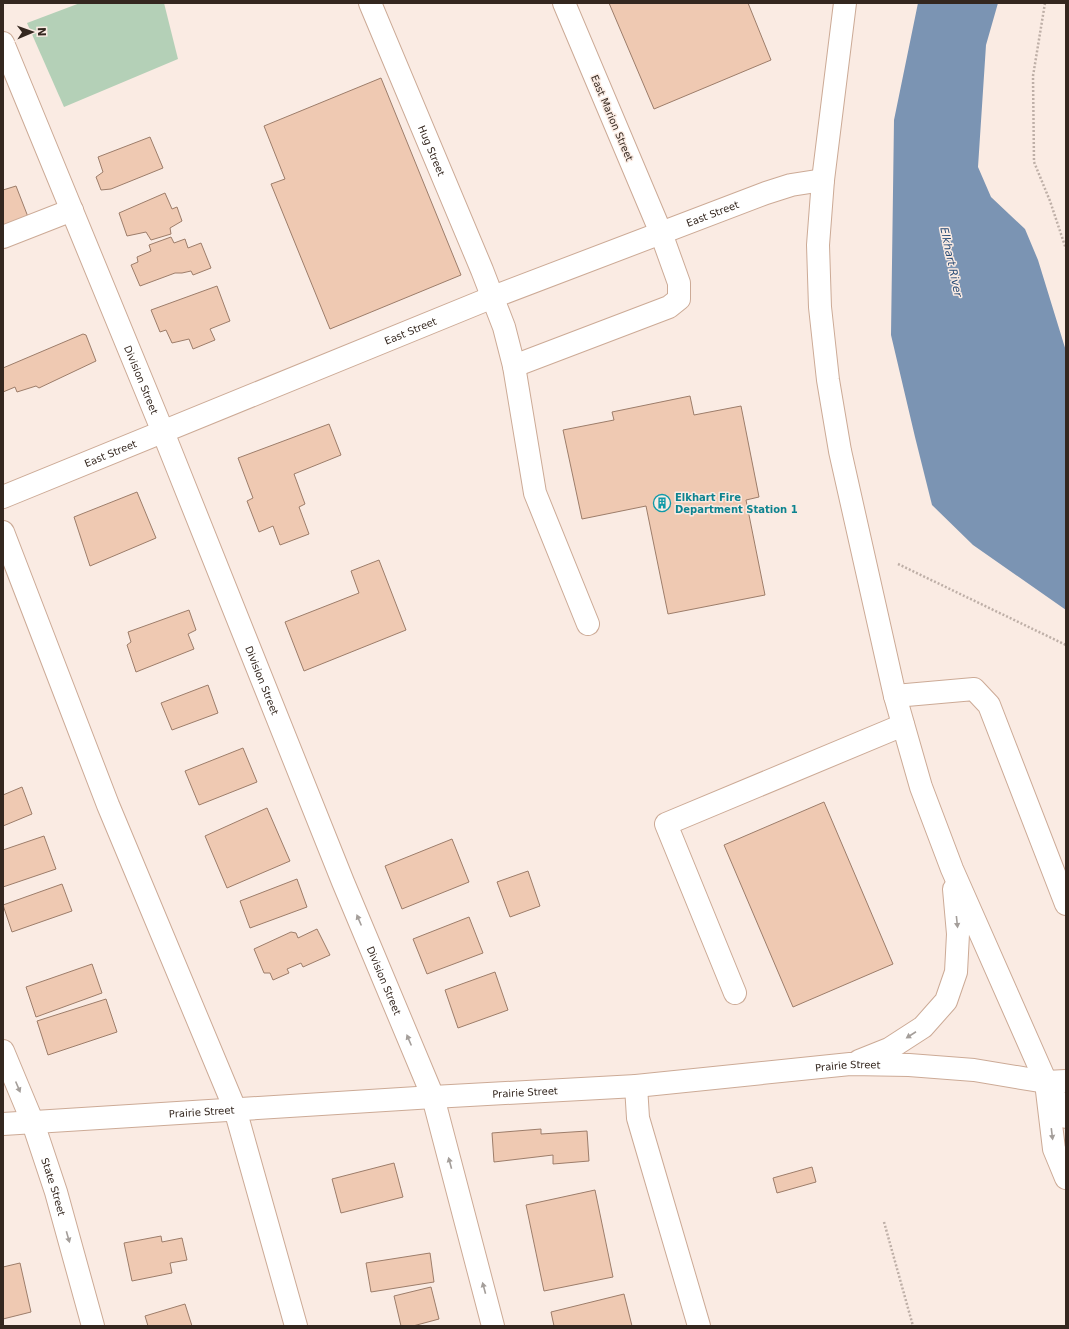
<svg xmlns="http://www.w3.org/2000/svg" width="1069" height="1329" font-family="'DejaVu Sans',sans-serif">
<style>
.green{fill:#b4d0b7}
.water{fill:#7b94b3}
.building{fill:#efc9b2;stroke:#9d7d6a}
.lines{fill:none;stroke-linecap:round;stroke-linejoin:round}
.minor-casing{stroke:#ccaa96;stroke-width:24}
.major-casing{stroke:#ccaa96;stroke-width:24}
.path{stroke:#beafa7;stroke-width:2.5;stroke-dasharray:2 2;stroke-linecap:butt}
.minor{stroke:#fff;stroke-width:22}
.major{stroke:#fff;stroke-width:22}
.oneway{fill:#a49e9a}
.labels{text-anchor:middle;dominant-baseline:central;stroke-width:3;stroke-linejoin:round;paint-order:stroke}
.street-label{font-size:10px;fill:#34271f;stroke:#faebe3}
.culture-label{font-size:10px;font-weight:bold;fill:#0d838f;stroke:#faebe3;text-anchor:start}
.water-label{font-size:11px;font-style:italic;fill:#274b76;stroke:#faebe3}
</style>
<rect width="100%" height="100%" fill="#faebe3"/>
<!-- green -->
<polygon class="green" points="80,3 164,3 178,59 64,107 27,23"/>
<!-- water -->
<polygon class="water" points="918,3 998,3 986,45 978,167 991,197 1025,229 1038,260 1066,351 1066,610 973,545 932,505 915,437 891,335 894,120"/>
<!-- building -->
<g class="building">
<polygon points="609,3 748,3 771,60 654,109"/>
<polygon points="381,78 461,275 330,329 271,184 285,179 264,126"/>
<polygon points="150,137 163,168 111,189 101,190 96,177 103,172 98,157"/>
<polygon points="16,186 30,222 3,232 3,190"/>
<polygon points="165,193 172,209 177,207 182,221 170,228 171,234 151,240 146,232 127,236 119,213"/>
<polygon points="171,237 174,243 185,239 188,248 201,243 211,268 193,275 191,271 182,273 175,273 140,286 131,265 138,262 137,257 151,251 149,245"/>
<polygon points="217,286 230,321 210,329 215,340 193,349 189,339 172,343 166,330 160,332 151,310"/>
<polygon points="83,334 86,335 96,361 39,388 36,386 17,392 15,387 3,392 3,368"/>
<polygon points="690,396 694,415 741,406 759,497 746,500 765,595 668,614 646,506 582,519 563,430 614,420 612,412"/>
<polygon points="329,424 341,455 294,474 305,504 299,507 309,534 280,545 273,526 259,532 247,501 253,498 238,458"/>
<polygon points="137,492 156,538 90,566 74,517"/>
<polygon points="379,560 406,630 304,671 285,622 359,593 351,571"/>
<polygon points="189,610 196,630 188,634 194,649 136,672 127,645 131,642 128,632"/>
<polygon points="208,685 218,713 172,730 161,703"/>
<polygon points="243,748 257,782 199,805 185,771"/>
<polygon points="22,787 32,814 3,826 3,795"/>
<polygon points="824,802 893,964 793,1007 724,845"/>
<polygon points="267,808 290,861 227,888 205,836"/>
<polygon points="44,836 56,869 3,887 3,850"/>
<polygon points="452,839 469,882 402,909 385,866"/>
<polygon points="528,871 540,906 510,917 497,882"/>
<polygon points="297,879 307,907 250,928 240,901"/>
<polygon points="62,884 72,911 12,932 3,905"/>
<polygon points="469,917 483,953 427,974 413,939"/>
<polygon points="317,929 330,955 303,967 301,963 287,969 289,973 273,980 270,973 264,973 254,949 291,932 296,933 298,938"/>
<polygon points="92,964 102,993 36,1017 26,987"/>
<polygon points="495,972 508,1010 458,1028 445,990"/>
<polygon points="106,999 117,1032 48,1055 37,1021"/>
<polygon points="541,1129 541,1134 587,1131 589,1161 553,1164 553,1155 494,1162 492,1133"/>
<polygon points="394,1163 403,1197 341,1213 332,1179"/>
<polygon points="812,1167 816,1182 777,1193 773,1178"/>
<polygon points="595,1190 613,1277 544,1291 526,1205"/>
<polygon points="161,1236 162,1242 182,1238 187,1260 170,1263 172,1273 132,1281 124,1243"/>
<polygon points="430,1253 434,1282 371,1292 366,1263"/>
<polygon points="20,1263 31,1312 3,1319 3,1267"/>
<polygon points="431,1287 439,1319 413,1326 401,1326 394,1296"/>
<polygon points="624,1294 632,1326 554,1326 551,1312"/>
<polygon points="185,1304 192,1326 148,1326 145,1316"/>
</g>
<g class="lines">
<!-- minor casing -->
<g class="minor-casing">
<g id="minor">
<path id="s1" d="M370 3 482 270 504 327 514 366 535 493 588 624"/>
<path id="s2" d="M3 43 163 432 343 882 433 1097 493 1326"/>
<polyline points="3,237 72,210"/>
<polyline points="514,366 669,307 679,299 679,283 661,233 564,3"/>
<path id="s3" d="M3 497 493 297 766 193 791 185 823 180"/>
<polyline points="3,532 108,805 235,1109 296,1326"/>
<polyline points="895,696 974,689 989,705 1066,904"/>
<polyline points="735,993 666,824 903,725"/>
<path id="s4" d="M3 1051 33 1123 56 1192 93 1326"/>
<polyline points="636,1086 638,1118 699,1326"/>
</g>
</g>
<!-- major casing -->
<g class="major-casing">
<g id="major">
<polyline points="845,3 823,180 818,245 820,307 828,380 840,451 895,696 921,787 952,869 1046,1082 1066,1117"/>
<polyline points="859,1061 889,1049 923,1027 946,1001 956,972 958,934 954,889"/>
<polyline points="1047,1091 1054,1149 1066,1178"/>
<path id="s5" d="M3 1124 433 1097 636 1086 850 1064 909 1065 974 1070 1046 1082 1066 1081"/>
</g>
</g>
<!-- path -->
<g class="path">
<polyline points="1045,3 1033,76 1034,162 1050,201 1066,249"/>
<polyline points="898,564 1066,645"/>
<polyline points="884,1222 913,1326"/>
</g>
<!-- minor -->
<use href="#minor" class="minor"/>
<!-- major -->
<use href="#major" class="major"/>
</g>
<!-- one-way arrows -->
<defs><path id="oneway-solid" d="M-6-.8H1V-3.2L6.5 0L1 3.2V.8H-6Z"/></defs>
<g class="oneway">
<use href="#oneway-solid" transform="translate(359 920) rotate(-113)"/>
<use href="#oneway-solid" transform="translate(957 922) rotate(84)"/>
<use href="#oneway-solid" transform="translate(911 1035) rotate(147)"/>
<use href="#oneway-solid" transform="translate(409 1040) rotate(-113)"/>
<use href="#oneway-solid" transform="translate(18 1087) rotate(67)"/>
<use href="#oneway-solid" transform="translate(1052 1134) rotate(83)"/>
<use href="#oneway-solid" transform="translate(450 1163) rotate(-105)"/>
<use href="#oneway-solid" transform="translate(68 1237) rotate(74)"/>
<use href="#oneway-solid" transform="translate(484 1288) rotate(-105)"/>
</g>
<!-- icons -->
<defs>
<g id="building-ring" transform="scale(0.9)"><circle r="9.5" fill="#faebe3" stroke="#0f9aa8" stroke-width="1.5"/><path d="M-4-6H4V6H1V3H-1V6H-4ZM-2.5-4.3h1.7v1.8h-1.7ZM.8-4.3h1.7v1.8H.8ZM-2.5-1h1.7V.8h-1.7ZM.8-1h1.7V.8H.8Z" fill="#0f9aa8"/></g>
</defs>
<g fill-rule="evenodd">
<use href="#building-ring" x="662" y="503"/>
</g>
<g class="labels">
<!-- street labels -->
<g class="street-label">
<text transform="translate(612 118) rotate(67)">East Marion Street</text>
<text stroke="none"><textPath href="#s1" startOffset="160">Hug Street</textPath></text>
<text stroke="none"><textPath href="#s3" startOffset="764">East Street</textPath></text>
<text stroke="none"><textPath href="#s3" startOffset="440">East Street</textPath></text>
<text stroke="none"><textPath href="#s2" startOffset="364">Division Street</textPath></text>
<text stroke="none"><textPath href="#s3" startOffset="116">East Street</textPath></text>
<text stroke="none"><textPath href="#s2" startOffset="688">Division Street</textPath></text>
<text stroke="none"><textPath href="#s2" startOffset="1012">Division Street</textPath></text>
<text stroke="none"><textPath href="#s5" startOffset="847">Prairie Street</textPath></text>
<text stroke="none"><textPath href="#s5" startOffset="523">Prairie Street</textPath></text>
<text stroke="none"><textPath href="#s5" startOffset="199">Prairie Street</textPath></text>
<text stroke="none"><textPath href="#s4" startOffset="145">State Street</textPath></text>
</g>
<!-- culture labels -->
<g class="culture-label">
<text x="675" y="497">Elkhart Fire<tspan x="675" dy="12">Department Station 1</tspan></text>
</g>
<!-- water labels -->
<g class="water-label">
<text transform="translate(951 262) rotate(78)">Elkhart River</text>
</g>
</g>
<!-- border -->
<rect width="1069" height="1329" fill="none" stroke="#34271f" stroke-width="8"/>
<!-- north arrow -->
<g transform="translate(32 32) rotate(88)" stroke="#faebe3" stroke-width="3" paint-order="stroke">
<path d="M0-3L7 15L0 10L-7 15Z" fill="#34271f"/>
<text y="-6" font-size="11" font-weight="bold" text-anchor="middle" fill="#34271f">N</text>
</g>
</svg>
